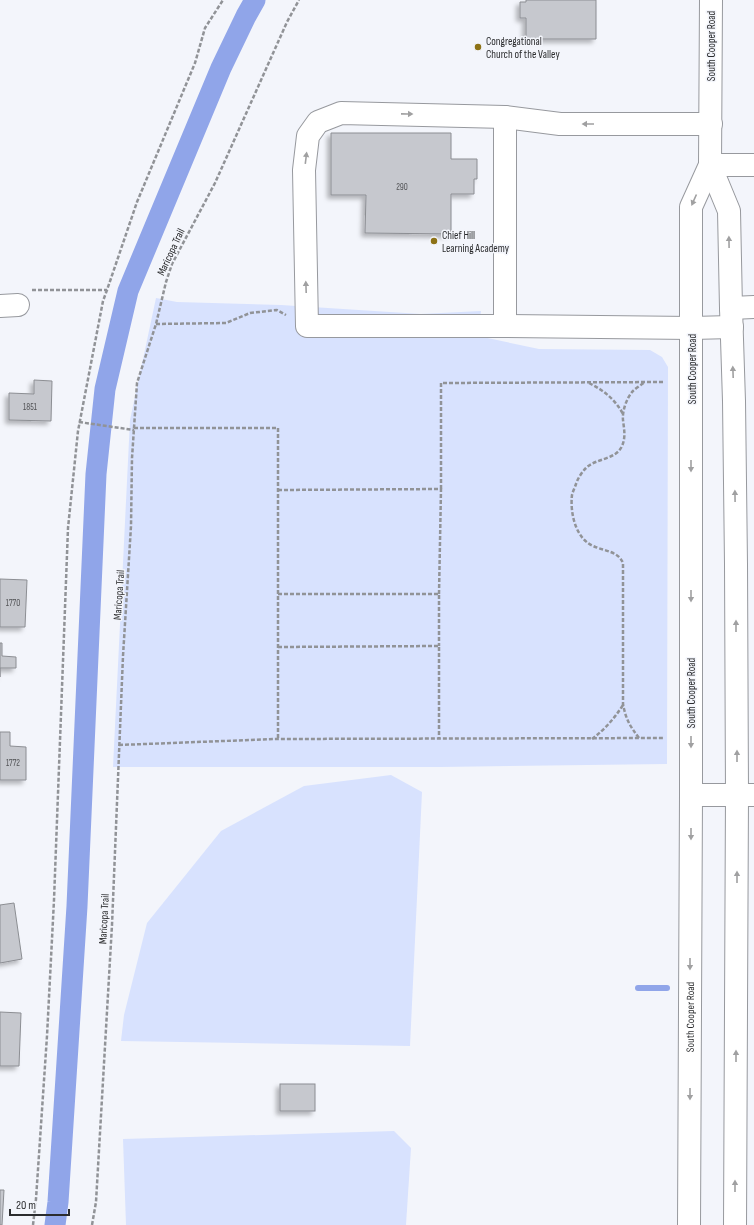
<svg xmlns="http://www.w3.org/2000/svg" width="754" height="1225" font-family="'Sofia Sans Condensed',sans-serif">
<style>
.green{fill:#d8e2fe}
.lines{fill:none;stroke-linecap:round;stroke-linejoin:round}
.stream{stroke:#90a5e9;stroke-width:6}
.canal{stroke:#90a5e9;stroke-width:21}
.building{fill:#c6c8ce;stroke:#8c8e93;filter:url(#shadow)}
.minor-casing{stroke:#97999e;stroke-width:24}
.major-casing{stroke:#97999e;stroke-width:24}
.path{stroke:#919397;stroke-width:2.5;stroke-dasharray:4 2;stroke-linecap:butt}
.minor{stroke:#fff;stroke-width:22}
.major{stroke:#fff;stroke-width:22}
.oneway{fill:#a0a0a1}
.poi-dot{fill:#8d7216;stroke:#f3f5fb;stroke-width:1.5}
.labels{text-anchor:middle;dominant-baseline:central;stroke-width:3;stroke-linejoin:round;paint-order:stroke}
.number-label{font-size:9px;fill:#525356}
.poi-label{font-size:11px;fill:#2b2c2e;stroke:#f3f5fb;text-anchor:start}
.street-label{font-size:11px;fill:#2b2c2e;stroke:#f3f5fb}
</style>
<defs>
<filter id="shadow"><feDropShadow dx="-3.5" dy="3.5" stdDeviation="2" flood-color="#0004"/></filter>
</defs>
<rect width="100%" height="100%" fill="#f3f5fb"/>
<!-- green -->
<g class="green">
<polygon points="156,298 177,302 281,305 421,314 481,311 478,336 539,349 650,350 662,357 668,367 667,764 441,767 113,767 130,420"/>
<polygon points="391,775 422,792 410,1046 121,1041 124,1015 147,923 221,831 304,786"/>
<polygon points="394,1131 411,1148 406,1225 126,1225 123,1139"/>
</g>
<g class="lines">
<!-- stream -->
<polyline class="stream" points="638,988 667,988"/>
<!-- canal -->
<polyline class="canal" points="55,1225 58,1202 77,906 96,474 105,389 128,291 221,68 246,16 255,0"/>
</g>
<!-- building -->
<g class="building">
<polygon points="526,0 596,0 596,39 526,39 526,18 520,18 520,2 526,2"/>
<polygon points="331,133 451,133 451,159 477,159 477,179 474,179 474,194 451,194 451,234 365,233 366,195 331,195"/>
<polygon points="34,380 52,381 51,421 9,420 9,393 34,394"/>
<polygon points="0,579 27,580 25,627 0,627"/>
<polygon points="0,643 2,643 2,656 16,657 16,668 0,668 0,677"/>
<polygon points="0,732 10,732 10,746 26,747 26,780 0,780"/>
<polygon points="14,903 22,959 0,963 0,905"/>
<polygon points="0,1012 21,1013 19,1066 0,1066"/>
<rect x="280" y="1084" width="35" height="27"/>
<polygon points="0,1190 4,1190 2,1225 0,1225"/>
</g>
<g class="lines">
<!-- minor casing -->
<g class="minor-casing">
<g id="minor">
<polyline points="710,165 754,165"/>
<polyline points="0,306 18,305"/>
<polyline points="731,308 754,307"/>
<polyline points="505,326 505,117"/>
<polyline points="692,328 505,326 307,326 304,170 308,136 318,122 341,113 505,117 560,124 711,124"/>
<polyline points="737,795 754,795"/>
</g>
</g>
<!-- major casing -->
<g class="major-casing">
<g id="major">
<polyline points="711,0 710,165 729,211 731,308 734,401 736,564 737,795 735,1225"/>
<polyline points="692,328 732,327"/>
<polyline points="691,795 737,795"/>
<path id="s1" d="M689 1225 691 795V207L710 165"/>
</g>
</g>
<!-- path -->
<g class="path">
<polyline points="32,290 107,290"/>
<polyline points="156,324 226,323 250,313 277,310 286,315"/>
<path d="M589 383C603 390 615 399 623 414"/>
<polyline points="79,422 134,430"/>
<polyline points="134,428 278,428 278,739"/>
<polyline points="441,489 441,383 665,382"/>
<polyline points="278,490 441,489 439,594"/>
<polyline points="278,594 439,594 439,646"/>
<polyline points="278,647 439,646 439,739"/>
<path d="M639 738C630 726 626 720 623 704V563C618 551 604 551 593 546 575 538 570 512 572 495 573 491 575 487 576 484 578 478 582 472 586 468 596 458 616 460 622 446 626 437 624 429 623 420 622 411 627 397 633 391 636 388 641 385 645 382"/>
<path d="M592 739C605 729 614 719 623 705"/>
<polyline points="119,745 276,739 664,738"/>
<polyline points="33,1225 36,1199 47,1036 54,900 68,528 78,431 103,301 107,290 137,202 195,63 205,28 223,0"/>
<polyline points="92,1225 96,1202 112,925 123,656 131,526 132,458 137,383 156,324 166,282 172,264 215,183 287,22 299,0"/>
</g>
<!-- minor -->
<use href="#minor" class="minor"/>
<!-- major -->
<use href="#major" class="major"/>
</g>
<!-- one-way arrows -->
<defs><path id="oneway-solid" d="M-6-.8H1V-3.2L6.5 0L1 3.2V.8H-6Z"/></defs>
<g class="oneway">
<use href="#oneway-solid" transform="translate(407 114) rotate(1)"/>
<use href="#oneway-solid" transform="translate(588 124) rotate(180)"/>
<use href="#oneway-solid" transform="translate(306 158) rotate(-83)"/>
<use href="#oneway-solid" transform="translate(694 200) rotate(114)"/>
<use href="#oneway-solid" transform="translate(729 242) rotate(-91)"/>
<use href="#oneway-solid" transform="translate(306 287) rotate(-92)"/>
<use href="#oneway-solid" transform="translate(733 372) rotate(-92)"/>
<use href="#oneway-solid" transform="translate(691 466) rotate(90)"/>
<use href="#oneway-solid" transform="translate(735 496) rotate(-91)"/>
<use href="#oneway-solid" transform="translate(691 596) rotate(90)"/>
<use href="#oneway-solid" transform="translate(736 626) rotate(-90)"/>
<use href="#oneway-solid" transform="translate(691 742) rotate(90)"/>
<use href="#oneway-solid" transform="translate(737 756) rotate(-90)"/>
<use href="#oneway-solid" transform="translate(691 834) rotate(90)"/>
<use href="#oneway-solid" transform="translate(737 877) rotate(-90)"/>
<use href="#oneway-solid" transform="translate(690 964) rotate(90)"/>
<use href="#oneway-solid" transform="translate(736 1056) rotate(-90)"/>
<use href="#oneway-solid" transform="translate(690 1094) rotate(90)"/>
<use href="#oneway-solid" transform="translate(735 1186) rotate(-90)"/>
</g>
<!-- markers -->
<g class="poi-dot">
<circle cx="478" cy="47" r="4"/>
<circle cx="434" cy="241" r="4"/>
</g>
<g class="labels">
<!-- number labels -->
<g class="number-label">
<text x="402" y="187">290</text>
<text x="30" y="407">1851</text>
<text x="13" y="603">1770</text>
<text x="13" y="763">1772</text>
</g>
<!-- poi labels -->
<g class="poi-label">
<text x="486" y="41">Congregational<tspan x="486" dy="13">Church of the Valley</tspan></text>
<text x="442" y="235">Chief Hill<tspan x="442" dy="13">Learning Academy</tspan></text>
</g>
<!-- street labels -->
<g class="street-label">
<text transform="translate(711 46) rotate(-90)">South Cooper Road</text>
<text transform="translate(171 252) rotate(-65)">Maricopa Trail</text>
<text transform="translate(692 369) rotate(-90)">South Cooper Road</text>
<text transform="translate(119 595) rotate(-86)">Maricopa Trail</text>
<text transform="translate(691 693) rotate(-90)">South Cooper Road</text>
<text transform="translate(104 919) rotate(-87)">Maricopa Trail</text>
<text stroke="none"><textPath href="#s1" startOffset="208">South Cooper Road</textPath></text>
</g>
</g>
<!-- scale -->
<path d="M10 1209v6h59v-6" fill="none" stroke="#2b2c2e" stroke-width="2"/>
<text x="16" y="1209" font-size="12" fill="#2b2c2e" stroke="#f3f5fb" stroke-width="3" paint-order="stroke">20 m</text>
</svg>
